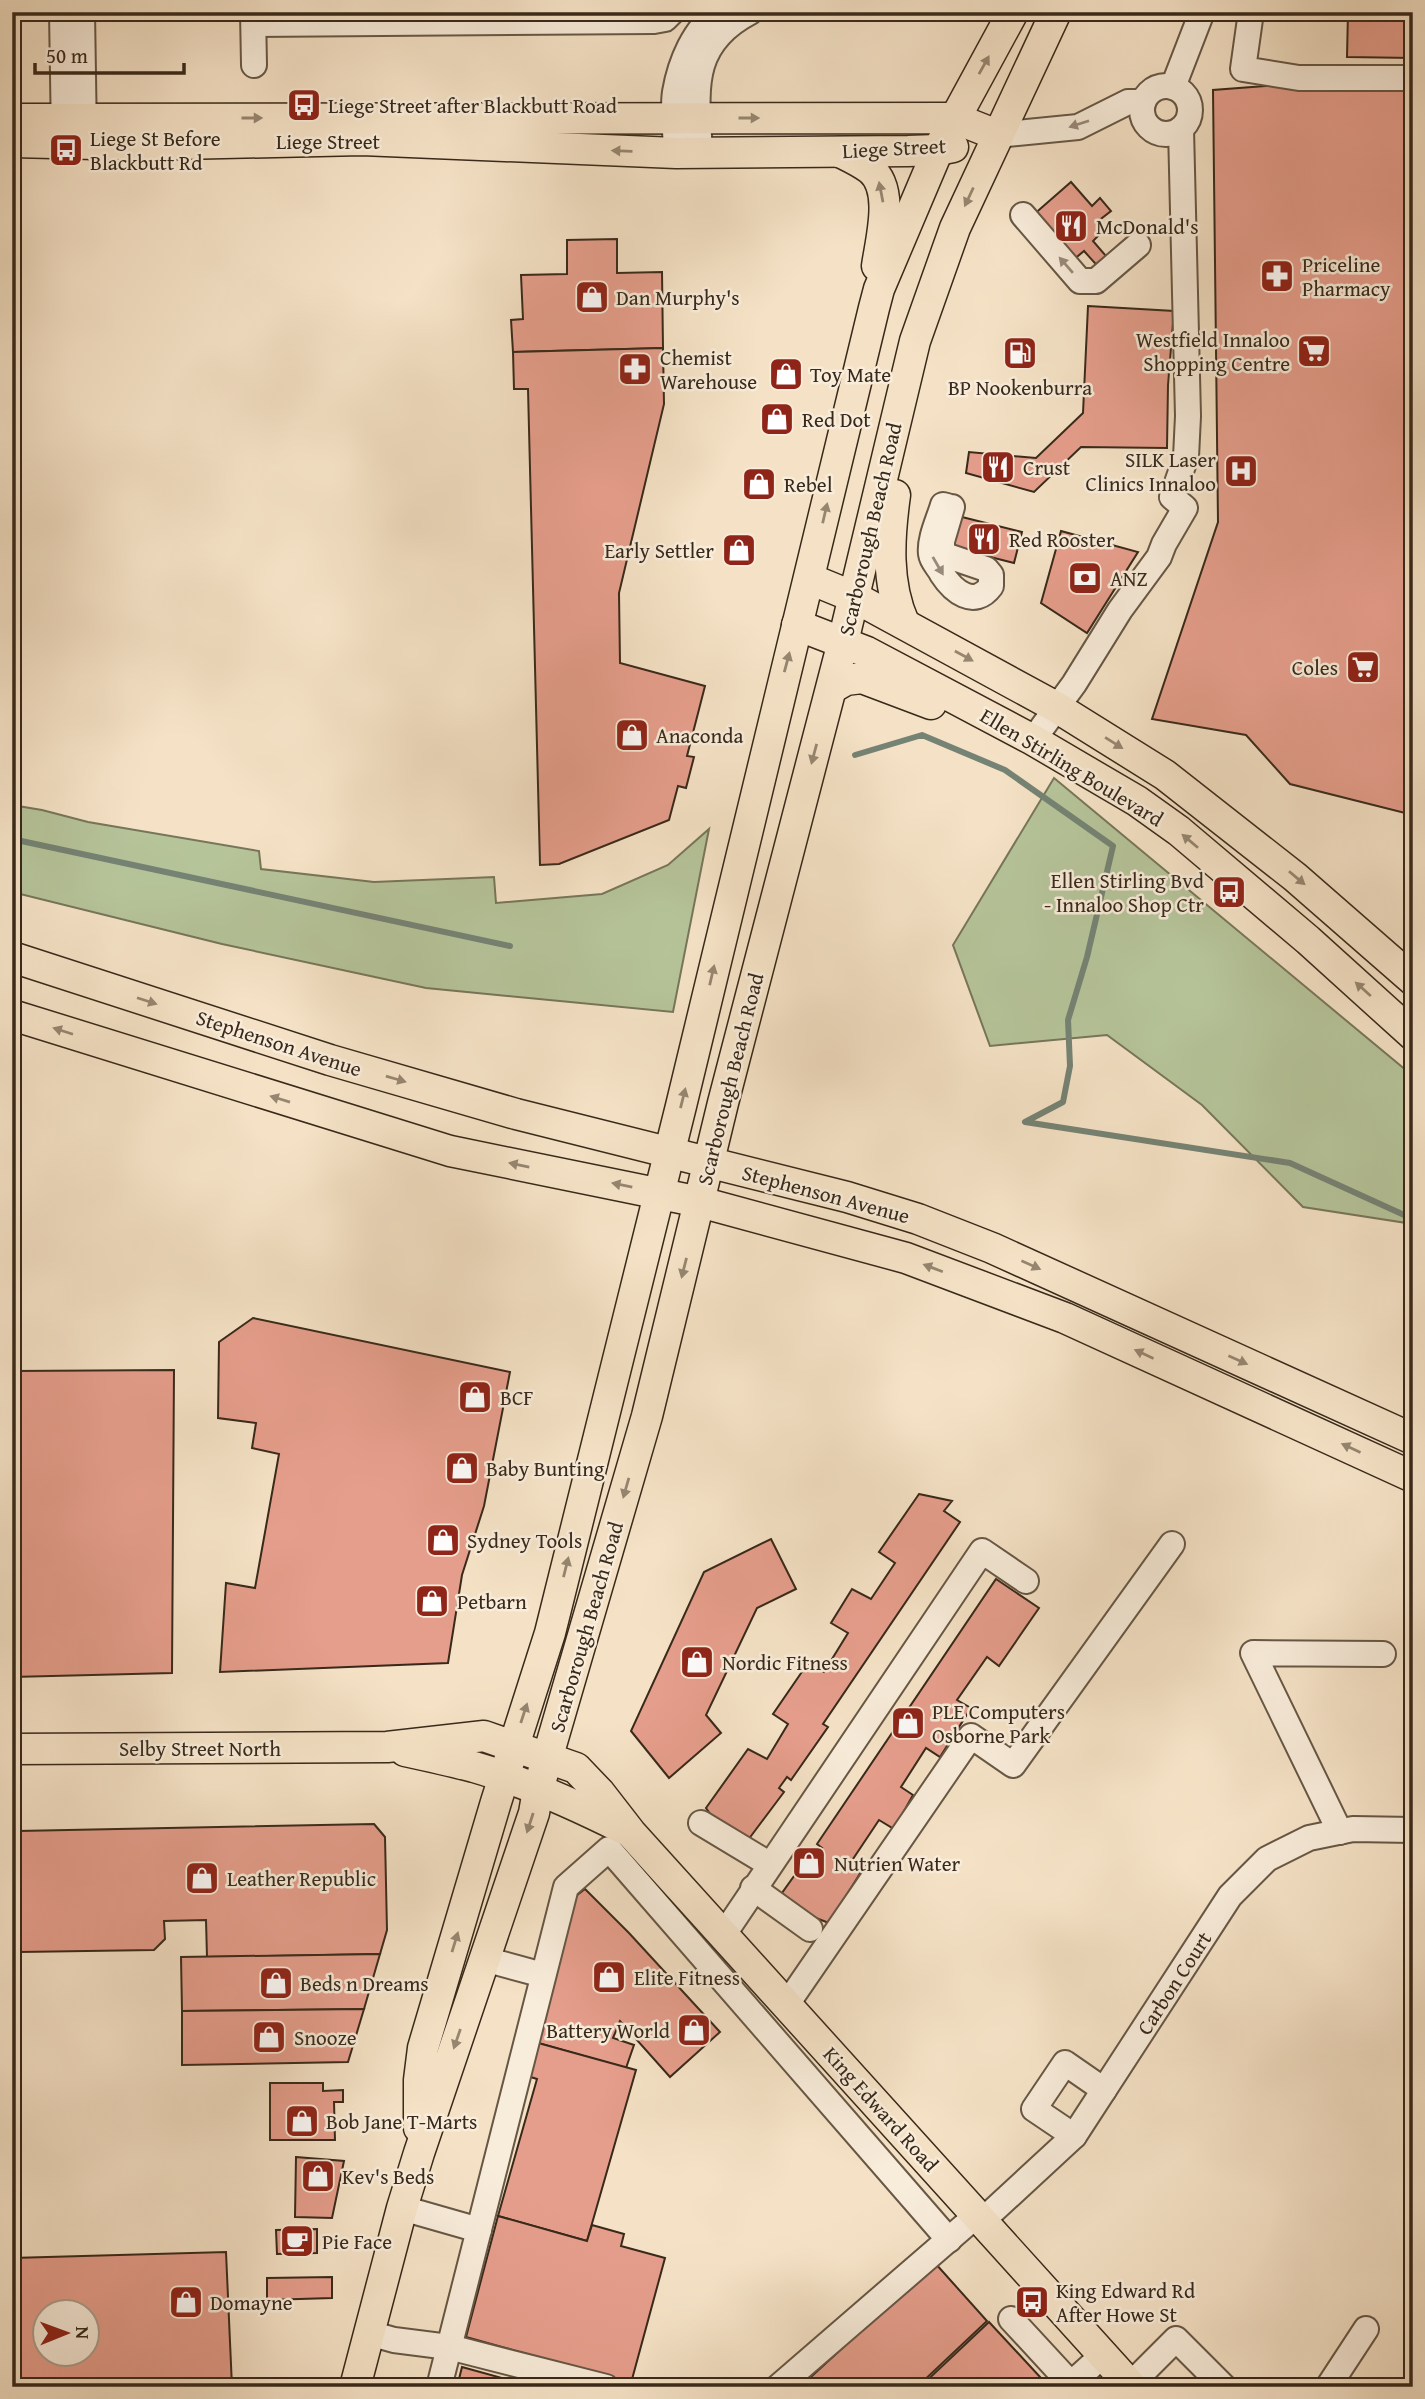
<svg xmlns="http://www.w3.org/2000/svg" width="1425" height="2399" font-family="'Gentium Book Plus',serif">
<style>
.green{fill:#b6c49a;stroke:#77765a;stroke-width:2}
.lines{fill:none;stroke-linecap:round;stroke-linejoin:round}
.stream{stroke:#758374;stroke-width:6}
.building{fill:#e69e8c;stroke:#38291a;stroke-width:2;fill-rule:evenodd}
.minor-casing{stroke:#675745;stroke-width:28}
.major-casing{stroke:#38291a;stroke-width:33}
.minor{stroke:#f8ecda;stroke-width:24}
.major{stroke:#f5e2c6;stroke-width:30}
.oneway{fill:#968670}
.oneway2{fill:#988a7a}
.labels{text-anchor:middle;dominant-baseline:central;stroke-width:5;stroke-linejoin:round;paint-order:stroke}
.poi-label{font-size:21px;fill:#38291a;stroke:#f8ecda;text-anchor:start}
.street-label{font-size:21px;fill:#38291a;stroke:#f8ecda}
</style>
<rect width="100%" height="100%" fill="#f5e2c6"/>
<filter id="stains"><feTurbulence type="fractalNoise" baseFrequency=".00286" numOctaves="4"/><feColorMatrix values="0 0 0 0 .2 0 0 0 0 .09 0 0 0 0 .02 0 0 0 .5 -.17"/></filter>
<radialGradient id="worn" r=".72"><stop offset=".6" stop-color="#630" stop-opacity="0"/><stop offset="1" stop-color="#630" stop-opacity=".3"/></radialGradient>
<!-- green -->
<g class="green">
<polygon points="1054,778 1413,1076 1413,1224 1303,1207 1202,1105 1107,1035 990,1046 953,945"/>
<polygon points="12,805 42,810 88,822 259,851 261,869 374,882 494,877 496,903 602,894 668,865 709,829 673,1012 426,988 222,944 12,892"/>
</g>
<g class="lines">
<!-- stream -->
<g class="stream">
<polyline points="855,755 922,735 1005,770 1113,846 1087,957 1068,1020 1070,1066 1063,1102 1025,1122 1290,1163 1413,1219"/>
<polyline points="12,839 510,946"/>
</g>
</g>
<!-- building -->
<g class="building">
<polygon points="1348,12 1413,12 1413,58 1347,57"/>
<polygon points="1413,75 1413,815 1290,784 1246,735 1152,719 1218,522 1213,90"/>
<polygon points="1071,182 1092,206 1100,198 1111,211 1097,222 1104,230 1093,241 1112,263 1102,271 1084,251 1072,261 1032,216"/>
<polygon points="617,239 617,273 662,272 663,348 513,352 511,320 523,319 521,275 567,274 567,240"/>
<polygon points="1088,306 1174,311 1168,385 1167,448 1081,447 1034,492 966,473 969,452 1036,458 1083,413"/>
<polygon points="663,348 664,404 619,593 620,663 705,686 687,756 694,757 686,788 678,786 669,820 559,864 540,865 528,389 514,389 513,352"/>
<polygon points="954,515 1022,532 1014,563 947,546"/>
<polygon points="1061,531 1138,552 1087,633 1041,603"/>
<polygon points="253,1318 510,1372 484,1506 462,1575 448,1663 220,1672 226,1583 255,1588 279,1454 252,1448 256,1423 218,1418 219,1342"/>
<polygon points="174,1370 172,1673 12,1677 12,1371"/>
<polygon points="919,1494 952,1501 944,1511 960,1522 823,1724 828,1727 791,1780 787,1777 779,1788 784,1792 748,1840 715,1821 706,1808 748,1749 767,1759 788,1724 773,1714 808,1663 824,1672 848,1633 831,1623 852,1589 871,1599 895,1563 879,1552"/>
<polygon points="771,1539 796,1589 757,1608 706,1715 721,1733 669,1778 631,1731 704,1572"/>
<polygon points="996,1579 1039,1608 999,1666 987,1657 957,1700 971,1708 940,1757 926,1748 901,1787 913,1795 894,1829 879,1820 849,1865 861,1872 829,1923 808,1915 796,1907 782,1893 809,1855 814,1858 822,1848 817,1844"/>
<polygon points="374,1824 385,1837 387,1930 380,1954 207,1957 206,1920 164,1921 165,1939 154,1950 20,1952 18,1831"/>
<polygon points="585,1889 629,1933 720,2032 670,2077 620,2021 613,2038 634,2045 626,2068 531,2041 572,1899"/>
<polygon points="380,1954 364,2009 182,2011 181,1957"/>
<polygon points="364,2009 348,2062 182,2065 182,2011"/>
<polygon points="531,2041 636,2070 587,2241 498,2216 537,2079 521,2074"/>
<polygon points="270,2083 323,2083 323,2091 343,2090 343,2102 334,2102 335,2140 270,2140"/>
<polygon points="296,2157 344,2161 332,2218 295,2217"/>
<polygon points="498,2216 587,2241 592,2225 624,2234 621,2246 665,2258 631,2383 466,2337"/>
<polygon points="317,2229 317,2253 277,2254 276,2230"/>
<path d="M226 2252 232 2387H12V2258ZM46 2312H88V2354H46Z"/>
<polygon points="935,2263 987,2321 917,2387 800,2387"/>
<polygon points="332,2277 332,2298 267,2300 267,2278"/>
<polygon points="989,2322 1041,2378 1033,2387 920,2387"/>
<polygon points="462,2367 534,2387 457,2387"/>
</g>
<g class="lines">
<!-- minor casing -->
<g class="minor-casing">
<g id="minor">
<polyline points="62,12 64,138"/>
<polyline points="82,12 84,138"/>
<polyline points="253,12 254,65"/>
<polyline points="1251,12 1243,69 1299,78 1413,78"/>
<polyline points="254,24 654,21 665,19 672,12"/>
<circle cx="1166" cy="110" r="24"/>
<polyline points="1173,87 1202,12"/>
<polyline points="997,135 1078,127 1128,102 1142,102"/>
<path d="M676 153C676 134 672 111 675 92 680 63 694 28 719 12"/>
<path d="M700 153C697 93 687 45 750 12"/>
<polyline points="1023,215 1080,281 1096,281 1138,245"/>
<path d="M947 506 943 505C939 519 929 539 931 554 932 562 939 567 942 574 953 591 974 609 991 586V575L986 569 942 554V541L952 507"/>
<polyline points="1033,740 1074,684 1120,610 1159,557 1164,544 1185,508 1172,497 1186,457 1188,416 1181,129"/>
<polyline points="701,1823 769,1864"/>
<polyline points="1340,1832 1253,1653 1383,1654"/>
<polyline points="753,1888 810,1929"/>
<polyline points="724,1934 982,1551 1026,1581"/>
<polyline points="484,1959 543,1975"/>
<polyline points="787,2004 971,1736 1013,1765 1172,1544"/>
<polyline points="1074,2136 1034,2109 1065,2063 1104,2090"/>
<polyline points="402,2208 479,2230"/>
<polyline points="982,2221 1074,2136 1230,1896 1267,1859 1309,1838 1353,1829 1413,1830"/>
<polyline points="1011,2319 1071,2384 1102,2356"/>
<polyline points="369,2333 394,2340 449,2347 606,2387"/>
<polyline points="1130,2385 1176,2339 1224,2387"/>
<polyline points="439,2387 566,1887 609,1849 949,2240"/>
<polyline points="778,2387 977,2215"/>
<polyline points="1328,2387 1366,2329"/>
</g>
</g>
<!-- major casing -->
<g class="major-casing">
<g id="major">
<polyline points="12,119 954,118 997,135"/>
<polyline points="12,142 137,145 362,140 676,153 908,151 938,150 953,147"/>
<path d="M840 152C850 157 861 162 870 169 895 189 881 238 877 266"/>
<path d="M895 495C889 538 886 583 904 623"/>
<polyline points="810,579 854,597 1056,707 1165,775 1295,877 1413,980"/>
<polyline points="797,625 867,652 1033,740 1137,801 1179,831 1308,940 1413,1035"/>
<polyline points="832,688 846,680 862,678 931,704"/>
<polyline points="12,957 330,1060 516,1114 847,1197 918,1219 992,1248 1413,1439"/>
<polyline points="12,1015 450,1151 700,1202 906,1258 1065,1318 1413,1477"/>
<polyline points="12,1749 387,1747 484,1736 576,1768 600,1793 631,1833 1132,2387"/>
<path d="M405 1751C428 1756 451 1761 474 1767 526 1782 576 1805 624 1829"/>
<polyline points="419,2128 419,2080 423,2048 496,1802 550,1633 681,1106 874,308 879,289 938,150 1013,12"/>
<polyline points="355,2387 402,2208 419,2153 534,1813 538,1790 647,1416 723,1103 843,642 915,341 955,228 1056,12"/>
</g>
</g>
<!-- minor -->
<use href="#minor" class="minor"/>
<!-- major -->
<use href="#major" class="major"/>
</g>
<!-- one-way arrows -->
<defs><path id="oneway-solid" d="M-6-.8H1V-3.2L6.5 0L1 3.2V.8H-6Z" transform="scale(1.75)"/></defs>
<g class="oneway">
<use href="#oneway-solid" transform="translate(984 65) rotate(-61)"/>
<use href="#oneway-solid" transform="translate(252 118)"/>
<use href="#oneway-solid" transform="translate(749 118)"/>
<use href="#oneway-solid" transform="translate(622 151) rotate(-178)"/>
<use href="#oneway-solid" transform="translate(881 192) rotate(-101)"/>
<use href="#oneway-solid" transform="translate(969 197) rotate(115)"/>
<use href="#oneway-solid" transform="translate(825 513) rotate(-77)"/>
<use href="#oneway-solid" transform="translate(964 656) rotate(29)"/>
<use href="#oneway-solid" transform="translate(787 662) rotate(-75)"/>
<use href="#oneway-solid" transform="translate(1114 743) rotate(32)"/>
<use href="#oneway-solid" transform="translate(814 754) rotate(105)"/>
<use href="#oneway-solid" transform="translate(1190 841) rotate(-140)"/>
<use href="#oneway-solid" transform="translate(1297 878) rotate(40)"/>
<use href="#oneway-solid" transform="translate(712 975) rotate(-77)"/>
<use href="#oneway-solid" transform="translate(1363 989) rotate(-138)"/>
<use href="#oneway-solid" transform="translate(147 1001) rotate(18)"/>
<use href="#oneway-solid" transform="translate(63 1031) rotate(-162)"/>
<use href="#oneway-solid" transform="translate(396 1079) rotate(16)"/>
<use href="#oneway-solid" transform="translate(683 1098) rotate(-76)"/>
<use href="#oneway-solid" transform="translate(280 1099) rotate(-163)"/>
<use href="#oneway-solid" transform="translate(519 1165) rotate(-168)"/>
<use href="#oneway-solid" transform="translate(622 1185) rotate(-169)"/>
<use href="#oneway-solid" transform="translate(1031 1265) rotate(24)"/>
<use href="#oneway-solid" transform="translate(684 1268) rotate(104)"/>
<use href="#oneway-solid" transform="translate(933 1268) rotate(-159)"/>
<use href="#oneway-solid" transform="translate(1144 1354) rotate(-155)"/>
<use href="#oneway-solid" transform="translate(1238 1360) rotate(24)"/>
<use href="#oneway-solid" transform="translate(1351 1448) rotate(-155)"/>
<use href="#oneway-solid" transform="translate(626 1488) rotate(106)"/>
<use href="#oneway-solid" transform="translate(566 1567) rotate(-76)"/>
<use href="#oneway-solid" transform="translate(524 1713) rotate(-72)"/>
<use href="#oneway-solid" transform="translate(530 1823) rotate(108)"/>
<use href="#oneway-solid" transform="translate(455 1942) rotate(-73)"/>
<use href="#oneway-solid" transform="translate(457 2039) rotate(109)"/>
</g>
<g class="oneway2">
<use href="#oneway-solid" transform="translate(1079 124) rotate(162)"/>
<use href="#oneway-solid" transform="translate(1066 265) rotate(-131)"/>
<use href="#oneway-solid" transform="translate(938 566) rotate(60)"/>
</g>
<!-- icons -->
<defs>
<g id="bus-square" transform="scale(1.75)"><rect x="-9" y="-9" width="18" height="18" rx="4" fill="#8f2418" stroke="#f8ecda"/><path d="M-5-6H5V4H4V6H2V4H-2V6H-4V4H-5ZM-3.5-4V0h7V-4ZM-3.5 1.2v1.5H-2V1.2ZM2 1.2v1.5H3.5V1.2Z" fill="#fff"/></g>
<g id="restaurant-square" transform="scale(1.75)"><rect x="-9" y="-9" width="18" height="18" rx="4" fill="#8f2418" stroke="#f8ecda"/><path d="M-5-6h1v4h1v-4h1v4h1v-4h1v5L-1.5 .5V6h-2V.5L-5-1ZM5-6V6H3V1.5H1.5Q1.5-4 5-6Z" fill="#fff"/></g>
<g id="pharmacy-square" transform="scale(1.75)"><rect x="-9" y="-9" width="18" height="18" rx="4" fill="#8f2418" stroke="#f8ecda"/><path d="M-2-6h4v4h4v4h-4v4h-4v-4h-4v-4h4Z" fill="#fff"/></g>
<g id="shop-square" transform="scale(1.75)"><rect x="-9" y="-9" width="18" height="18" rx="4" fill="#8f2418" stroke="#f8ecda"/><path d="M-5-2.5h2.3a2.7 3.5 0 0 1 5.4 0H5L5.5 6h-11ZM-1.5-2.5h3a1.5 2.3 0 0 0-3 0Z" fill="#fff"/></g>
<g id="supermarket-square" transform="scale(1.75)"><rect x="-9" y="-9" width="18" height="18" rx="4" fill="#8f2418" stroke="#f8ecda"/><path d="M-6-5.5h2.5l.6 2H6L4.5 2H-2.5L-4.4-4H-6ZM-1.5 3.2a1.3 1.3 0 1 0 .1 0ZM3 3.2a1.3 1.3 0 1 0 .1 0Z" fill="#fff"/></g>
<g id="fuel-square" transform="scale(1.75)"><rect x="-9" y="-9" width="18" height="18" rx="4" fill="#8f2418" stroke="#f8ecda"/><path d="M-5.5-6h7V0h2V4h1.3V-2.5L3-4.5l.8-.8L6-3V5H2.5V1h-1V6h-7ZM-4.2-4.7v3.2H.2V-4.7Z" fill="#fff"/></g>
<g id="hospital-square" transform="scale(1.75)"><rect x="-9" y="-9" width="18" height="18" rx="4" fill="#8f2418" stroke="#f8ecda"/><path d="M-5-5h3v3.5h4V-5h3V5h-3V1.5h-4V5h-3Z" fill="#fff"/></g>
<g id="bank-square" transform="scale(1.75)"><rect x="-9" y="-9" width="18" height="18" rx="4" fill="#8f2418" stroke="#f8ecda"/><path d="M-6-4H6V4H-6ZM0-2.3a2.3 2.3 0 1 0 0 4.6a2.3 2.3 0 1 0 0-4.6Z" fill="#fff"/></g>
<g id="cafe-square" transform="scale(1.75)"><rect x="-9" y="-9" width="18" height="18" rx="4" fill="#8f2418" stroke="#f8ecda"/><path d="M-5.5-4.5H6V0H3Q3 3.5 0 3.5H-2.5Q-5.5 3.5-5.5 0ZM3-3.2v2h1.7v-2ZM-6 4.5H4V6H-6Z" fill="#fff"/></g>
</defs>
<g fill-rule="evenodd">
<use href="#bus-square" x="304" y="105"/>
<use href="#bus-square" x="66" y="150"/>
<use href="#restaurant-square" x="1071" y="226"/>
<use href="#pharmacy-square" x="1277" y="276"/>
<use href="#shop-square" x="592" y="297"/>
<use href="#supermarket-square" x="1314" y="351"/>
<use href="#fuel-square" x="1020" y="353"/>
<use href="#pharmacy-square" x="635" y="369"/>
<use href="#shop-square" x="786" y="374"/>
<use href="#shop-square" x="777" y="419"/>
<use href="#restaurant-square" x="998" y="467"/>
<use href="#hospital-square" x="1241" y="471"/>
<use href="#shop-square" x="759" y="484"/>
<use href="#restaurant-square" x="984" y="539"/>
<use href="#shop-square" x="739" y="550"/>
<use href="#bank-square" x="1085" y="578"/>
<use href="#supermarket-square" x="1363" y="667"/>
<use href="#shop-square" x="632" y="735"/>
<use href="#bus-square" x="1229" y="892"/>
<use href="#shop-square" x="475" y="1397"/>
<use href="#shop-square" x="462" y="1468"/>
<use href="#shop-square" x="443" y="1540"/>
<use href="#shop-square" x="432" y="1601"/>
<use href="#shop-square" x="697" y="1662"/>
<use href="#shop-square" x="908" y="1723"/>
<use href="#shop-square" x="809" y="1863"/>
<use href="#shop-square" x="202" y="1878"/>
<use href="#shop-square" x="609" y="1977"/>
<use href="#shop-square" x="276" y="1983"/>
<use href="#shop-square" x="694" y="2030"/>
<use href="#shop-square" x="269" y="2037"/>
<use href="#shop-square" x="302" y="2121"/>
<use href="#shop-square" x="318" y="2176"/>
<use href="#cafe-square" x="297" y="2241"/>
<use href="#shop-square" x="186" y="2302"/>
<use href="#bus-square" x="1032" y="2302"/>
</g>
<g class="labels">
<!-- poi labels -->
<g class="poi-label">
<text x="328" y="105">Liege Street after Blackbutt Road</text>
<text x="90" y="138">Liege St Before<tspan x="90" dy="24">Blackbutt Rd</tspan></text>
<text x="1096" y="226">McDonald's</text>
<text x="1302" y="264">Priceline<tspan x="1302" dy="24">Pharmacy</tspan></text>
<text x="616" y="297">Dan Murphy's</text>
<text x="1290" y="339" text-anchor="end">Westfield Innaloo<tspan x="1290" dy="24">Shopping Centre</tspan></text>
<text x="660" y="357">Chemist<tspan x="660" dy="24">Warehouse</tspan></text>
<text x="810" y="374">Toy Mate</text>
<text x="1020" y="387" text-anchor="middle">BP Nookenburra</text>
<text x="802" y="419">Red Dot</text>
<text x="1216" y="459" text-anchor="end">SILK Laser<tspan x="1216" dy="24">Clinics Innaloo</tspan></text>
<text x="1023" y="467">Crust</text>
<text x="784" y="484">Rebel</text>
<text x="1009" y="539">Red Rooster</text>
<text x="714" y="550" text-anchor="end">Early Settler</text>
<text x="1110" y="578">ANZ</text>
<text x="1338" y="667" text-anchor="end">Coles</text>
<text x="656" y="735">Anaconda</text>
<text x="1204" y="880" text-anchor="end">Ellen Stirling Bvd<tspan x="1204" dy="24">- Innaloo Shop Ctr</tspan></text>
<text x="500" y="1397">BCF</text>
<text x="486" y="1468">Baby Bunting</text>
<text x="467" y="1540">Sydney Tools</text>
<text x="457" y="1601">Petbarn</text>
<text x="722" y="1662">Nordic Fitness</text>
<text x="932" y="1711">PLE Computers<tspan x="932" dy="24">Osborne Park</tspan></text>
<text x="834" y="1863">Nutrien Water</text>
<text x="227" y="1878">Leather Republic</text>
<text x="634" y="1977">Elite Fitness</text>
<text x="300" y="1983">Beds n Dreams</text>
<text x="670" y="2030" text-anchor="end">Battery World</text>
<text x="294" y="2037">Snooze</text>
<text x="326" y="2121">Bob Jane T-Marts</text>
<text x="342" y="2176">Kev's Beds</text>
<text x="322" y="2241">Pie Face</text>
<text x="1056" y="2290">King Edward Rd<tspan x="1056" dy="24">After Howe St</tspan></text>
<text x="210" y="2302">Domayne</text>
</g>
<!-- street labels -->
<g class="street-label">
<text x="328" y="141">Liege Street</text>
<text transform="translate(894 148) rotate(-3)">Liege Street</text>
<text transform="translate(870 529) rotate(-77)">Scarborough Beach Road</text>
<text transform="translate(1072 767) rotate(31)">Ellen Stirling Boulevard</text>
<text transform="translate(279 1043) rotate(18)">Stephenson Avenue</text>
<text transform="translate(730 1079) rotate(-76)">Scarborough Beach Road</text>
<text transform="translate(826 1194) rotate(15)">Stephenson Avenue</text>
<text transform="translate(586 1627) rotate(-74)">Scarborough Beach Road</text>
<text x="200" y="1748">Selby Street North</text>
<text transform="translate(1174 1983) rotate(-57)">Carbon Court</text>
<text transform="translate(881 2109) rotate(48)">King Edward Road</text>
</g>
</g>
<!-- margin -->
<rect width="1425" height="2399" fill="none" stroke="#f5e2c6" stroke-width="42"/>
<rect x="14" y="14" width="1397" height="2371" fill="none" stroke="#38291a" stroke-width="3.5"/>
<rect x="21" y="21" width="1383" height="2357" fill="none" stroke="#38291a" stroke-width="2"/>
<!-- north arrow -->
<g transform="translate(66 2333) rotate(89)"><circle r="33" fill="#f8ecda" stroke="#ab9e8d" stroke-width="2"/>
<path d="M0-5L12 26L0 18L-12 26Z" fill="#8f2418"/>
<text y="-10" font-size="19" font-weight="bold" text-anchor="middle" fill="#38291a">N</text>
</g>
<!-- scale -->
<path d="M35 63v10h149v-10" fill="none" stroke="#38291a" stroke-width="3.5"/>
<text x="46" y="63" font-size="21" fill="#38291a" stroke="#f8ecda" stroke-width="5" paint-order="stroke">50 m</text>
<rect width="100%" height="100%" filter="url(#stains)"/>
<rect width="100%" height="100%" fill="url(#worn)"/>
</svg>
